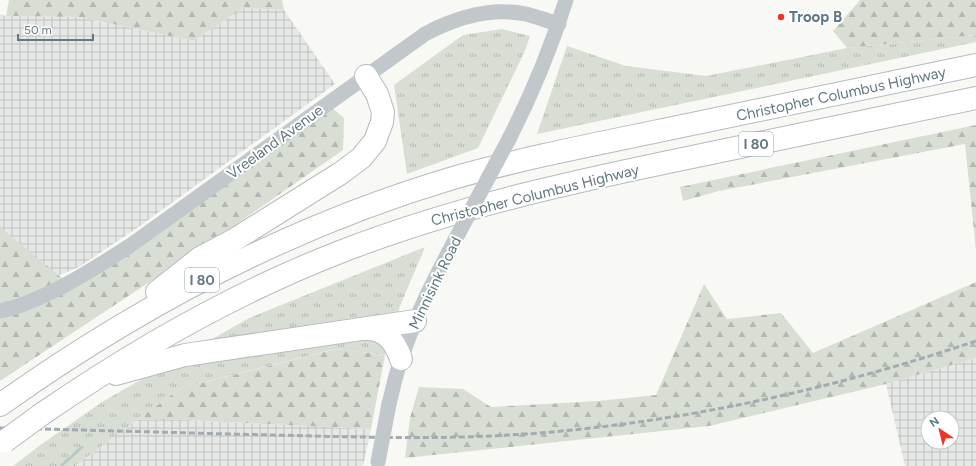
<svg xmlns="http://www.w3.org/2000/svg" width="976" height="466" font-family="Figtree,sans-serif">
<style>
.industrial{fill:url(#industrial-grid);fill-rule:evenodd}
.grass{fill:url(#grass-tufts)}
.forest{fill:url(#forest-firs)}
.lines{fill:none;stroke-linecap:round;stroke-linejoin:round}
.stream{stroke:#b7c8ca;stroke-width:3}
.highway-casing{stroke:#b6bbbe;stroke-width:24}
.minor{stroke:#c1c7ca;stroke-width:15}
.highway{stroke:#fff;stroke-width:22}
.rail{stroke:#a2abb0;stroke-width:3;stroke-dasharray:6 3;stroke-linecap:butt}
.highway-bridge-casing{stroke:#b6bbbe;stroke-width:24;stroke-linecap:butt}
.minor-bridge{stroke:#c1c7ca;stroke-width:15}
.highway-bridge{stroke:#fff;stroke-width:22}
.poi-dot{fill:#ed3520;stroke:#fff;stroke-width:1.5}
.labels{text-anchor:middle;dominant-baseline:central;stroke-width:4;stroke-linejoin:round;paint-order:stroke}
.shield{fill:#fff;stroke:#90a0a8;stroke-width:1}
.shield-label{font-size:14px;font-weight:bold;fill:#617882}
.poi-label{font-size:15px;font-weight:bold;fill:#617882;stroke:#fff;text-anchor:start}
.street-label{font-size:15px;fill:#617882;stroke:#fff}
</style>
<defs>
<pattern id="industrial-grid" width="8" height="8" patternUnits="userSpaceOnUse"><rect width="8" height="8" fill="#e6e8e6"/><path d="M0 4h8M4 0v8" fill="none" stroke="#bec1c0"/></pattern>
<pattern id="grass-tufts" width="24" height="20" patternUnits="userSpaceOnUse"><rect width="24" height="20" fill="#d9ded4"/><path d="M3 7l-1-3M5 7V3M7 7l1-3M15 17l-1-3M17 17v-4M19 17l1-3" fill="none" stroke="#b3b9b1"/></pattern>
<pattern id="forest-firs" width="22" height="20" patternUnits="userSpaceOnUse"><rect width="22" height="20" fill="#d9ded4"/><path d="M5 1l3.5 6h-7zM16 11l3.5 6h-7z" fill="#b3b9b1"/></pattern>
</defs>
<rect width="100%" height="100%" fill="#f8f8f5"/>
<!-- industrial -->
<g class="industrial">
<polygon points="244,8 284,10 335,84 140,226 79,267 0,300 0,14 6,16 80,17 193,41"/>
<path d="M976 358V466H905L886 384ZM928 418H952V442H928Z"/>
<polygon points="163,419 371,429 363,466 75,466 137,420"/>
</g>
<!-- grass -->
<g class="grass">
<polygon points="502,29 530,36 525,51 478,148 407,174 394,85 463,35"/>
<polygon points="976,35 976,42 537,134 567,46 626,66 706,76 847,48"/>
<polygon points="425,247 400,306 385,355 335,349 181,388 137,420 75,466 13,466 39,446 102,402 249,318"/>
</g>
<!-- forest -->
<g class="forest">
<polygon points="9,0 282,0 284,10 244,8 193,41 80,17 6,16"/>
<polygon points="860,0 976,0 976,35 847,48 833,31"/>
<polygon points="326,103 344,118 343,150 228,230 0,381 0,227 68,283"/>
<polygon points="976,125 976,250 965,144 719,191 683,201 680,187"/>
<polygon points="976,282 976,358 886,384 709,426 405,458 410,418 419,387 463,389 491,407 598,401 656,395 704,284 727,319 781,313 813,353"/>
<polygon points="336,349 385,355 371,429 163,419 137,420 181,388"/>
</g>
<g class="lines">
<!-- stream -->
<polyline class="stream" points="61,466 82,447"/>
<!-- highway casing -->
<g class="highway-casing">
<g id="highway">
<polyline points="157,292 200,258 234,240 341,173 361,158 375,141 382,122 383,112 377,94 366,76"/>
<path d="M365 329C385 328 395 341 401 359"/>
<polyline points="116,374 185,355 415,321"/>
<path d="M0 405C139 306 288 227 453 178 523 158 596 144 668 129 770 108 873 87 976 65"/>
<path d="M42 414C135 350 234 293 340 252 455 207 576 181 697 156 790 137 883 117 976 98"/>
</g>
</g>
<!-- minor -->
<g class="minor">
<path d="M509 139C532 94 551 48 566 0"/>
<path d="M0 311C43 302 94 269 131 245L425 34C455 18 491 7 526 14 537 17 548 21 559 24"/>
<path d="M389 404C393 389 396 372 402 357 415 316 435 278 455 240"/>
</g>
<!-- highway -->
<use href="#highway" class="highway"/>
<!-- rail -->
<path class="rail" d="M0 428C91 430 182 433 273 435 357 437 441 440 526 434 679 423 830 390 976 341"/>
<!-- highway-bridge casing -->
<g class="highway-bridge-casing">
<polyline id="highway-bridge" points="5,441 42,414"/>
</g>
<!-- minor-bridge -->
<g class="minor-bridge">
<polyline points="455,240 509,139"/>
<polyline points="378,462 389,404"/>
</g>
<!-- highway-bridge -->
<use href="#highway-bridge" class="highway-bridge"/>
</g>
<!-- markers -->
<circle class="poi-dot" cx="781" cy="17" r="4"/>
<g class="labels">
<!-- shield labels -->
<g class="shield">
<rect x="739" y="132" width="34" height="24" rx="3"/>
<rect x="185" y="268" width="34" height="24" rx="3"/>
</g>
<g class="shield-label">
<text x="756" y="144">I 80</text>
<text x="202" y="280">I 80</text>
</g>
<!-- poi labels -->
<g class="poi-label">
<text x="789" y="17">Troop B</text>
</g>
<!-- street labels -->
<g class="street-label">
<text transform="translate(841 94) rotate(-12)">Christopher Columbus Highway</text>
<text transform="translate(275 142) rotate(-36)">Vreeland Avenue</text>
<text transform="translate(535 195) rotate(-14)">Christopher Columbus Highway</text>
<text transform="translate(435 283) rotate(-64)">Minnisink Road</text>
</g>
</g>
<!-- north arrow -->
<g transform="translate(940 430) rotate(325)"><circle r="19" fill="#ffffff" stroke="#c0c9cd"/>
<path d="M0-3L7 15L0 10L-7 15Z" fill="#ed3520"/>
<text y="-6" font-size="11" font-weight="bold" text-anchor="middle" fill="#617882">N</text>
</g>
<!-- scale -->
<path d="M18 34v6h75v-6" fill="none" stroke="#617882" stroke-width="2"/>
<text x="24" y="34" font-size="12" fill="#617882" stroke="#ffffff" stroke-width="3" paint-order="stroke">50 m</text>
</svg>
